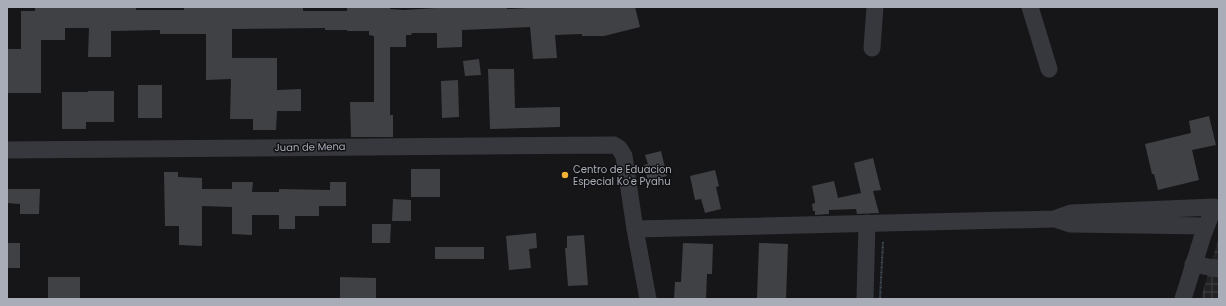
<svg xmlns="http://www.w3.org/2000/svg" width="1226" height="306" font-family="Poppins,sans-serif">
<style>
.industrial{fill:url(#industrial-grid)}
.water{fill:url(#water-rules)}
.building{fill:#404145}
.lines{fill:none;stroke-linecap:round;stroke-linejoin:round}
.minor{stroke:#37383d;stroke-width:17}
.poi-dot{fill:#f2b134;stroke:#111113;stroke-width:1.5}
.labels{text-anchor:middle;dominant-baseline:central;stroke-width:3;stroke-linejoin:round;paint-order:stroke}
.street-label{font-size:10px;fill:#a8adb8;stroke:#111113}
.poi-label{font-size:10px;fill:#a8adb8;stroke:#111113;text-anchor:start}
</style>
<defs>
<pattern id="industrial-grid" width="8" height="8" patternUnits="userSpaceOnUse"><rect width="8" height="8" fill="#222225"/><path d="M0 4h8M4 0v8" fill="none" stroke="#3f3f43"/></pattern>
<pattern id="water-rules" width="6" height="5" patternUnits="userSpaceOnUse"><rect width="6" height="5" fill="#2c353c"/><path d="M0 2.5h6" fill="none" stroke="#485056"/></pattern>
</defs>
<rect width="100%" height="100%" fill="#161618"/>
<!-- industrial -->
<polygon class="industrial" points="1219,237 1219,299 1201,299 1205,284"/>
<!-- water -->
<polygon class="water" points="882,242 884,242 881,299 879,299"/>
<!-- building -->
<g class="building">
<polygon points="35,7 89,8 89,7 136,7 136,10 184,10 184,8 303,7 303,11 347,11 347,7 390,7 390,9 404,10 436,8 436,7 507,7 507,9 547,7 635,7 640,27 604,36 582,36 582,34 555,35 557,58 533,59 530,27 462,30 462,47 437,48 437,33 412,33 411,35 406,35 406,47 390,47 390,115 393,115 393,137 351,137 350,102 374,102 374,36 369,35 369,31 347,31 347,30 325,30 325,28 232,29 232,58 277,58 277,90 301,89 301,111 277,111 276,130 253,130 253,119 230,119 231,79 206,80 206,34 160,34 160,30 111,31 111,57 88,57 89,28 65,28 65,40 41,40 41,93 7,93 7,49 21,49 21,11 35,11"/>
<polygon points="479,59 481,75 465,76 463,61"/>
<polygon points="488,69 514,69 515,108 560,107 560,127 490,129"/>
<polygon points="458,80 459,117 442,118 441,81"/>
<rect x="138" y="85" width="24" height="33"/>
<polygon points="88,91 114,91 114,122 86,122 86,129 62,129 62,92 88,92"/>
<polygon points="1209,116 1216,145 1192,150 1199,180 1158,190 1154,174 1152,174 1145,144 1191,133 1189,121"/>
<polygon points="661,151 667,176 648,181 644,165 648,164 645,155"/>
<polygon points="873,158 881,190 873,191 879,213 857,214 856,209 829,210 829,214 815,215 815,211 813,211 812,204 815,203 815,201 812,186 834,181 838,198 861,193 854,163"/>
<rect x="411" y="169" width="29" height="28"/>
<polygon points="715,170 719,186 716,187 721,209 705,213 701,199 695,200 690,176"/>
<polygon points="164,172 178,172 178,177 202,178 202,189 232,189 232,182 253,182 252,192 279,192 279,189 330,190 330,182 346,182 346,206 319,206 319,216 295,216 295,229 279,229 279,215 252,215 252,235 232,234 232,207 202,206 202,246 179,245 179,226 165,226"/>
<polygon points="7,189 40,189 39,214 20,214 20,204 7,203"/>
<polygon points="393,199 411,200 411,221 392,221"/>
<polygon points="372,224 391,224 390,243 372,243"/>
<polygon points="536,233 537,248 529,249 531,268 509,270 506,236"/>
<polygon points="584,235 588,285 568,286 565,248 567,248 567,236"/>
<rect x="7" y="243" width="13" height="25"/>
<polygon points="683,243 713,244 712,274 707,274 706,299 674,299 675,282 681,282"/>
<polygon points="759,243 788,244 786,299 757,298"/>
<rect x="435" y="247" width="49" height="12"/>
<rect x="48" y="277" width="32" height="22"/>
<polygon points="340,277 376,278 376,299 340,299"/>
</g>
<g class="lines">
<!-- minor -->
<g class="minor">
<polyline points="1030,7 1049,69"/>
<polyline points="872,48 875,7"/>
<polyline points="7,150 614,145 619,148 624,156 635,229 648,299"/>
<polyline points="1058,220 1070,224 1206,226"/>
<polyline points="635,229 1054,219 1071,213 1214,207"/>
<polyline points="1193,264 1219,269"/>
<polyline points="865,299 867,223"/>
<polyline points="1183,299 1203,235 1210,217"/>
</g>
</g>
<!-- markers -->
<circle class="poi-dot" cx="565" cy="175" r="4"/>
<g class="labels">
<!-- street labels -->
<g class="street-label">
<text transform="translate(310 147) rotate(-1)">Juan de Mena</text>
</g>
<!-- poi labels -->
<g class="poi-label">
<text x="573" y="169">Centro de Eduacion<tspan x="573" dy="12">Especial Ko'e Pyahu</tspan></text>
</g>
</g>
<!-- border -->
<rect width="1226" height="306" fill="none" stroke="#a8adb8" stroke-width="16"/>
</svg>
